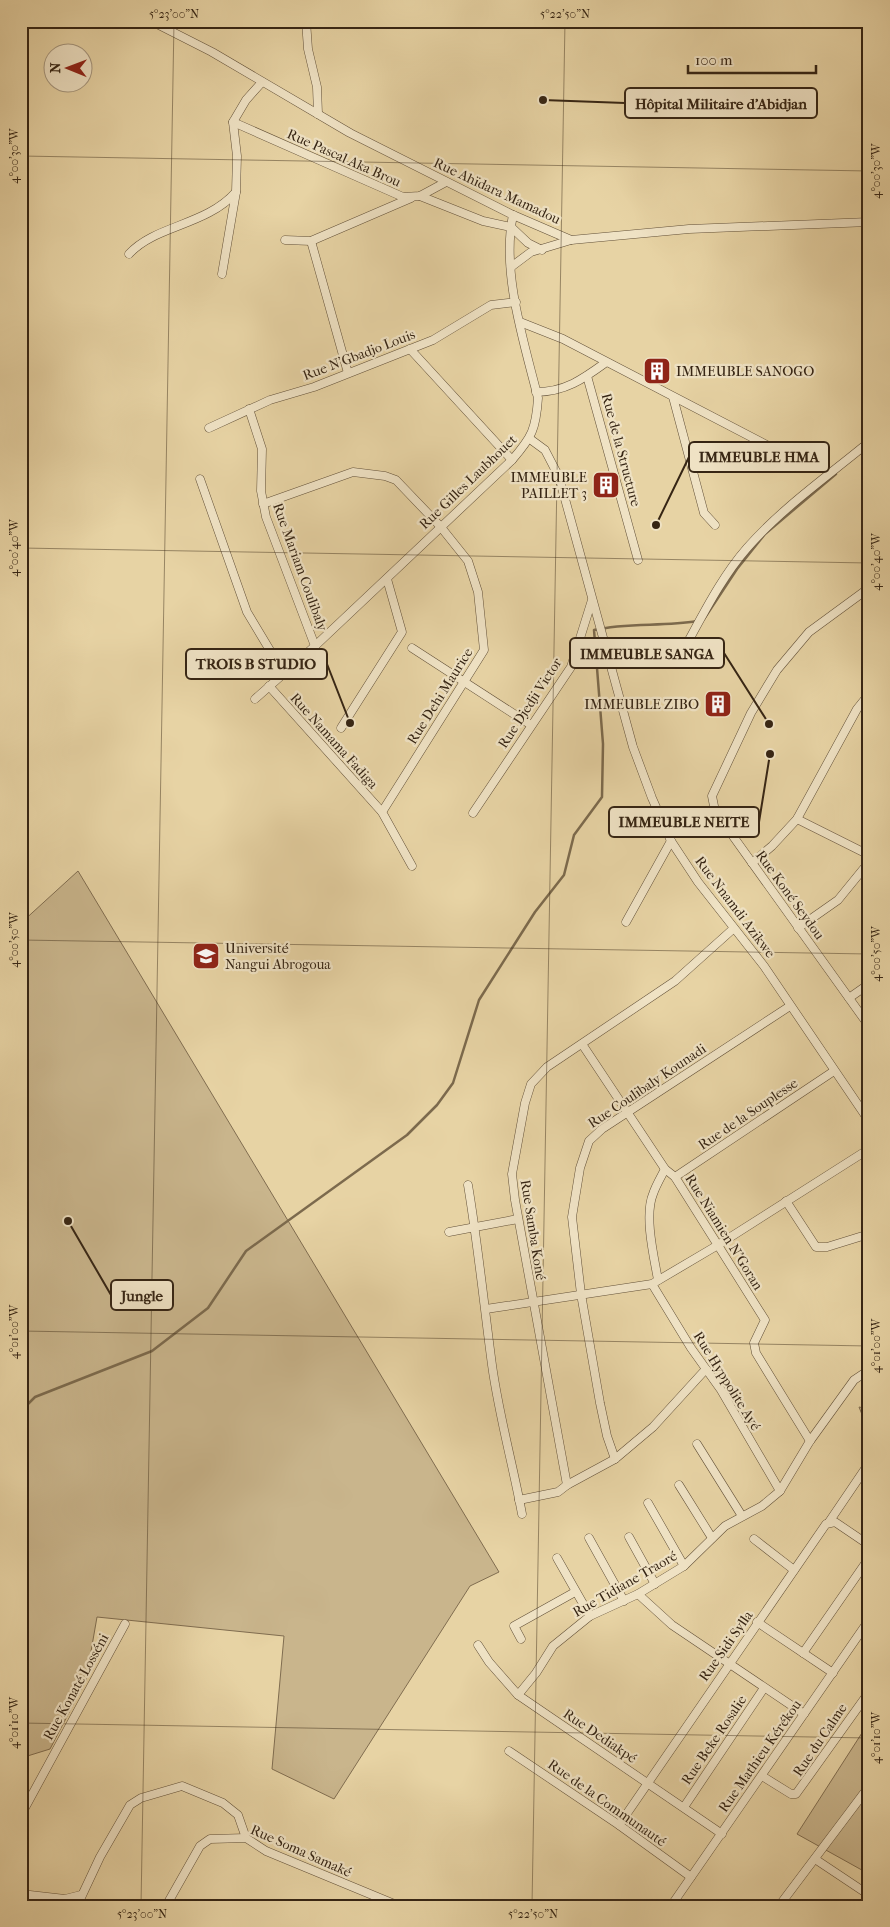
<svg xmlns="http://www.w3.org/2000/svg" width="890" height="1927" font-family="'IM FELL French Canon',serif">
<style>
.green{fill:#c9b58c;stroke:#806d50}
.lines{fill:none;stroke-linecap:round;stroke-linejoin:round}
.stream{stroke:#7c6a4d;stroke-width:2.5}
.street-casing{stroke:#625038;stroke-width:9}
.street{stroke:#efe2c4;stroke-width:8}
.ticks{fill:none;stroke:#362514;stroke-width:1;stroke-opacity:0.45}
.labels{text-anchor:middle;dominant-baseline:central;stroke-width:4.5;stroke-linejoin:round;paint-order:stroke}
.street-label{font-size:14px;fill:#362514;stroke:#efe2c4}
.poi-label{font-size:14px;fill:#362514;stroke:#efe2c4;text-anchor:start}
.leader{fill:none;stroke:#362514;stroke-width:2}
.callout-dot{fill:#362514;stroke:#efe2c4;stroke-width:2}
.callout{fill:#efe2c4;stroke:#362514;stroke-width:2}
.callout-label{font-size:15px;text-anchor:middle;font-weight:bold;fill:#362514}
.neatline{fill:none;stroke:#362514;stroke-width:2}
.ticks-label{font-size:12px;text-anchor:middle;fill:#362514}
</style>
<rect width="100%" height="100%" fill="#e7d3a4"/>
<filter id="stains"><feTurbulence type="fractalNoise" baseFrequency=".004" numOctaves="4"/><feColorMatrix values="0 0 0 0 .2 0 0 0 0 .09 0 0 0 0 .02 0 0 0 .5 -.17"/></filter>
<radialGradient id="worn" r=".72"><stop offset=".6" stop-color="#630" stop-opacity="0"/><stop offset="1" stop-color="#630" stop-opacity=".3"/></radialGradient>
<!-- green -->
<g class="green">
<polygon points="78,871 499,1572 470,1586 334,1799 272,1769 284,1636 97,1617 86,1680 50,1749 21,1758 21,923"/>
<polygon points="859,1407 869,1409 869,1432"/>
<polygon points="869,1722 869,1874 797,1834"/>
</g>
<g class="lines">
<!-- stream -->
<g class="stream">
<polyline points="704,619 737,569 765,534 836,474"/>
<path d="M21 1411 35 1397 152 1351 208 1308 246 1251 407 1135 437 1105 453 1083 479 1000 535 912 564 875 574 835 602 797 603 744 594 630C628 622 663 627 697 621"/>
</g>
<!-- street casing -->
<g class="street-casing">
<g id="street">
<polyline points="151,21 212,52 350,133 513,215 571,240 689,229 869,222"/>
<polyline points="306,21 308,49 317,87 318,114"/>
<polyline points="233,122 403,197 420,196 446,182"/>
<polyline points="420,196 483,221 511,227 528,243 542,250"/>
<polyline points="285,240 311,241 411,198"/>
<polyline points="311,241 348,373"/>
<path d="M129 254C155 225 206 226 236 192"/>
<polyline points="511,267 531,252 571,240"/>
<polyline points="222,274 236,192 237,156 233,122 246,100 262,82"/>
<polyline points="520,322 563,339 782,453"/>
<polyline points="410,349 512,460"/>
<polyline points="587,376 638,560"/>
<path d="M536 392C565 392 583 379 605 363"/>
<polyline points="673,397 704,513 715,525"/>
<polyline points="249,409 262,449 261,491 266,517 315,646"/>
<polyline points="209,428 270,400 314,387 433,340 491,305 516,302"/>
<polyline points="530,439 545,450 559,477 633,747 652,798 671,841 698,882 764,966 869,1121"/>
<polyline points="200,479 247,612 283,672"/>
<polyline points="263,504 353,472 385,476 396,480 440,526 468,561 478,592 484,650 382,812 412,866"/>
<polyline points="869,588 809,632 777,670 751,713 712,796 715,811 869,1026"/>
<polyline points="412,648 531,725"/>
<path d="M679 658C700 621 719 580 747 548 783 507 828 476 869 442"/>
<polyline points="269,686 382,812"/>
<path d="M255 699 315 646 512 460C532 437 536 429 538 398 524 342 501 272 513 215"/>
<polyline points="341,728 402,632 387,579"/>
<polyline points="473,813 571,667 592,600"/>
<polyline points="797,819 869,855"/>
<polyline points="752,863 772,846 797,819 857,709 869,694"/>
<polyline points="626,922 671,841"/>
<polyline points="798,928 838,900 869,862"/>
<polyline points="849,998 869,984"/>
<polyline points="582,1044 665,1169 675,1177 765,1320 754,1343 756,1353 810,1441"/>
<polyline points="675,1177 834,1071"/>
<path d="M468 1185C478 1245 484 1305 492 1365 499 1416 513 1465 522 1514"/>
<polyline points="786,1201 816,1247 827,1247 869,1234"/>
<polyline points="449,1232 518,1219"/>
<path d="M658 1280C654 1257 644 1216 653 1194 656 1185 661 1177 665 1169"/>
<polyline points="652,1284 691,1348 721,1390 780,1491"/>
<polyline points="486,1309 652,1284 718,1245 869,1149"/>
<polyline points="697,1444 742,1516"/>
<polyline points="615,1459 607,1436 600,1403 581,1294 572,1217 580,1168 589,1141 602,1129 790,1006"/>
<polyline points="567,1485 515,1200 512,1174 525,1103 531,1084 547,1067 675,981 733,929"/>
<polyline points="679,1485 712,1538"/>
<polyline points="519,1500 558,1492 567,1485 615,1459 653,1427 706,1369"/>
<polyline points="648,1503 684,1566"/>
<polyline points="829,1522 869,1463"/>
<polyline points="629,1537 655,1584"/>
<polyline points="589,1538 624,1601"/>
<polyline points="754,1539 794,1570"/>
<polyline points="557,1558 590,1616"/>
<polyline points="638,1594 672,1625 804,1714"/>
<polyline points="757,1622 833,1673"/>
<polyline points="521,1639 514,1626 575,1592"/>
<polyline points="478,1645 489,1662 518,1695 722,1834"/>
<polyline points="803,1653 869,1558"/>
<polyline points="518,1695 536,1673 553,1646 590,1616 638,1594 684,1566 725,1526 762,1506 780,1491 810,1441 854,1380 869,1370"/>
<polyline points="509,1751 619,1825 691,1877"/>
<polyline points="762,1776 791,1794 796,1794 869,1692"/>
<polyline points="684,1807 764,1688"/>
<polyline points="21,1815 125,1624"/>
<polyline points="619,1825 826,1524 835,1522 869,1545"/>
<polyline points="815,1859 869,1895"/>
<polyline points="21,1894 65,1899 81,1895"/>
<polyline points="77,1906 100,1857 130,1805 141,1798 182,1786 223,1803 238,1815 246,1838"/>
<polyline points="166,1906 200,1846 210,1839 246,1838 266,1851 399,1906"/>
<polyline points="671,1906 869,1620"/>
<polyline points="779,1906 864,1793"/>
</g>
</g>
<!-- street -->
<use href="#street" class="street"/>
</g>
<!-- ticks -->
<path class="ticks" d="M21 156 869 171M21 548 869 563M21 940 869 954M21 1331 869 1346M21 1723 869 1738M141 1906 174 21M532 1906 565 21"/>
<!-- icons -->
<defs>
<g id="building-square" transform="scale(1.4375)"><rect x="-9" y="-9" width="18" height="18" rx="4" fill="#8f2418" stroke="#efe2c4"/><path d="M-4-6H4V6H1V3H-1V6H-4ZM-2.5-4.3h1.7v1.8h-1.7ZM.8-4.3h1.7v1.8H.8ZM-2.5-1h1.7V.8h-1.7ZM.8-1h1.7V.8H.8Z" fill="#fff"/></g>
<g id="university-square" transform="scale(1.4375)"><rect x="-9" y="-9" width="18" height="18" rx="4" fill="#8f2418" stroke="#efe2c4"/><path d="M0-5L7-2L0 1L-7-2ZM-4 1L0 2.5L4 1V4Q0 6-4 4Z" fill="#fff"/></g>
</defs>
<g fill-rule="evenodd">
<use href="#building-square" x="657" y="371"/>
<use href="#building-square" x="606" y="485"/>
<use href="#building-square" x="718" y="704"/>
<use href="#university-square" x="206" y="956"/>
</g>
<g class="labels">
<!-- street labels -->
<g class="street-label">
<text transform="translate(344 158) rotate(24)">Rue Pascal Aka Brou</text>
<text transform="translate(497 191) rotate(25)">Rue Ahïdara Mamadou</text>
<text transform="translate(359 355) rotate(-21)">Rue N'Gbadjo Louis</text>
<text transform="translate(621 450) rotate(75)">Rue de la Structure</text>
<text transform="translate(468 482) rotate(-44)">Rue Gilles Laubhouet</text>
<text transform="translate(300 567) rotate(70)">Rue Mariam Coulibaly</text>
<text transform="translate(440 696) rotate(-58)">Rue Dehi Maurice</text>
<text transform="translate(530 703) rotate(-57)">Rue Djedji Victor</text>
<text transform="translate(334 741) rotate(48)">Rue Namama Fadiga</text>
<text transform="translate(790 895) rotate(54)">Rue Koné Seydou</text>
<text transform="translate(735 907) rotate(53)">Rue Nnamdi Azikwe</text>
<text transform="translate(647 1086) rotate(-34)">Rue Coulibaly Kounadi</text>
<text transform="translate(748 1114) rotate(-34)">Rue de la Souplesse</text>
<text transform="translate(533 1230) rotate(81)">Rue Samba Koné</text>
<text transform="translate(724 1232) rotate(58)">Rue Niamien N'Goran</text>
<text transform="translate(727 1381) rotate(58)">Rue Hyppolite Ayé</text>
<text transform="translate(625 1584) rotate(-30)">Rue Tidiane Traoré</text>
<text transform="translate(726 1646) rotate(-55)">Rue Sidi Sylla</text>
<text transform="translate(76 1687) rotate(-61)">Rue Konaté Losséni</text>
<text transform="translate(600 1736) rotate(34)">Rue Dediakpé</text>
<text transform="translate(714 1740) rotate(-56)">Rue Beke Rosalie</text>
<text transform="translate(820 1740) rotate(-56)">Rue du Calme</text>
<text transform="translate(760 1756) rotate(-55)">Rue Mathieu Kérékou</text>
<text transform="translate(607 1803) rotate(35)">Rue de la Communauté</text>
<text transform="translate(301 1851) rotate(24)">Rue Soma Samaké</text>
</g>
<!-- poi labels -->
<g class="poi-label">
<text x="676" y="371">IMMEUBLE SANOGO</text>
<text x="587" y="477" text-anchor="end">IMMEUBLE<tspan x="587" dy="16">PAILLET 3</tspan></text>
<text x="699" y="704" text-anchor="end">IMMEUBLE ZIBO</text>
<text x="225" y="948">Université<tspan x="225" dy="16">Nangui Abrogoua</tspan></text>
</g>
</g>
<!-- callouts -->
<path class="leader" d="M543 100L625 103M656 525L689 457M769 724L724 653M350 723L327 664M770 754L759 822M68 1221L111 1295"/>
<g class="callout-dot">
<circle cx="543" cy="100" r="5"/>
<circle cx="656" cy="525" r="5"/>
<circle cx="769" cy="724" r="5"/>
<circle cx="350" cy="723" r="5"/>
<circle cx="770" cy="754" r="5"/>
<circle cx="68" cy="1221" r="5"/>
</g>
<g class="callout">
<rect x="625" y="88" width="192" height="30" rx="5"/>
<rect x="689" y="442" width="140" height="30" rx="5"/>
<rect x="570" y="638" width="154" height="30" rx="5"/>
<rect x="186" y="649" width="141" height="30" rx="5"/>
<rect x="609" y="807" width="150" height="30" rx="5"/>
<rect x="111" y="1280" width="62" height="30" rx="5"/>
</g>
<g class="callout-label">
<text x="721" y="109">Hôpital Militaire d'Abidjan</text>
<text x="759" y="462">IMMEUBLE HMA</text>
<text x="647" y="659">IMMEUBLE SANGA</text>
<text x="256" y="669">TROIS B STUDIO</text>
<text x="684" y="827">IMMEUBLE NEITE</text>
<text x="142" y="1301">Jungle</text>
</g>
<!-- margin -->
<rect width="890" height="1927" fill="none" stroke="#e7d3a4" stroke-width="55"/>
<!-- north arrow -->
<g transform="translate(68 68) rotate(271)"><circle r="24" fill="#efe2c4" stroke="#a5967e"/>
<path d="M0-4L9 19L0 12L-9 19Z" fill="#8f2418"/>
<text y="-8" font-size="14" font-weight="bold" text-anchor="middle" fill="#362514">N</text>
</g>
<!-- scale -->
<path d="M688 65v8h128v-8" fill="none" stroke="#362514" stroke-width="2.5"/>
<text x="695" y="65" font-size="15" fill="#362514" stroke="#efe2c4" stroke-width="4" paint-order="stroke">100 m</text>
<rect x="28" y="28" width="834" height="1872" class="neatline"/>
<g class="ticks-label">
<text x="174" y="18">5°23'00"N</text>
<text x="565" y="18">5°22'50"N</text>
<text transform="translate(14 156) rotate(-90)" y="4">4°00'30"W</text>
<text transform="translate(876 171) rotate(-90)" y="4">4°00'30"W</text>
<text transform="translate(14 548) rotate(-90)" y="4">4°00'40"W</text>
<text transform="translate(876 562) rotate(-90)" y="4">4°00'40"W</text>
<text transform="translate(14 940) rotate(-90)" y="4">4°00'50"W</text>
<text transform="translate(876 954) rotate(-90)" y="4">4°00'50"W</text>
<text transform="translate(14 1332) rotate(-90)" y="4">4°01'00"W</text>
<text transform="translate(876 1346) rotate(-90)" y="4">4°01'00"W</text>
<text transform="translate(14 1723) rotate(-90)" y="4">4°01'10"W</text>
<text transform="translate(876 1738) rotate(-90)" y="4">4°01'10"W</text>
<text x="142" y="1918">5°23'00"N</text>
<text x="533" y="1918">5°22'50"N</text>
</g>
<rect width="100%" height="100%" filter="url(#stains)"/>
<rect width="100%" height="100%" fill="url(#worn)"/>
</svg>
